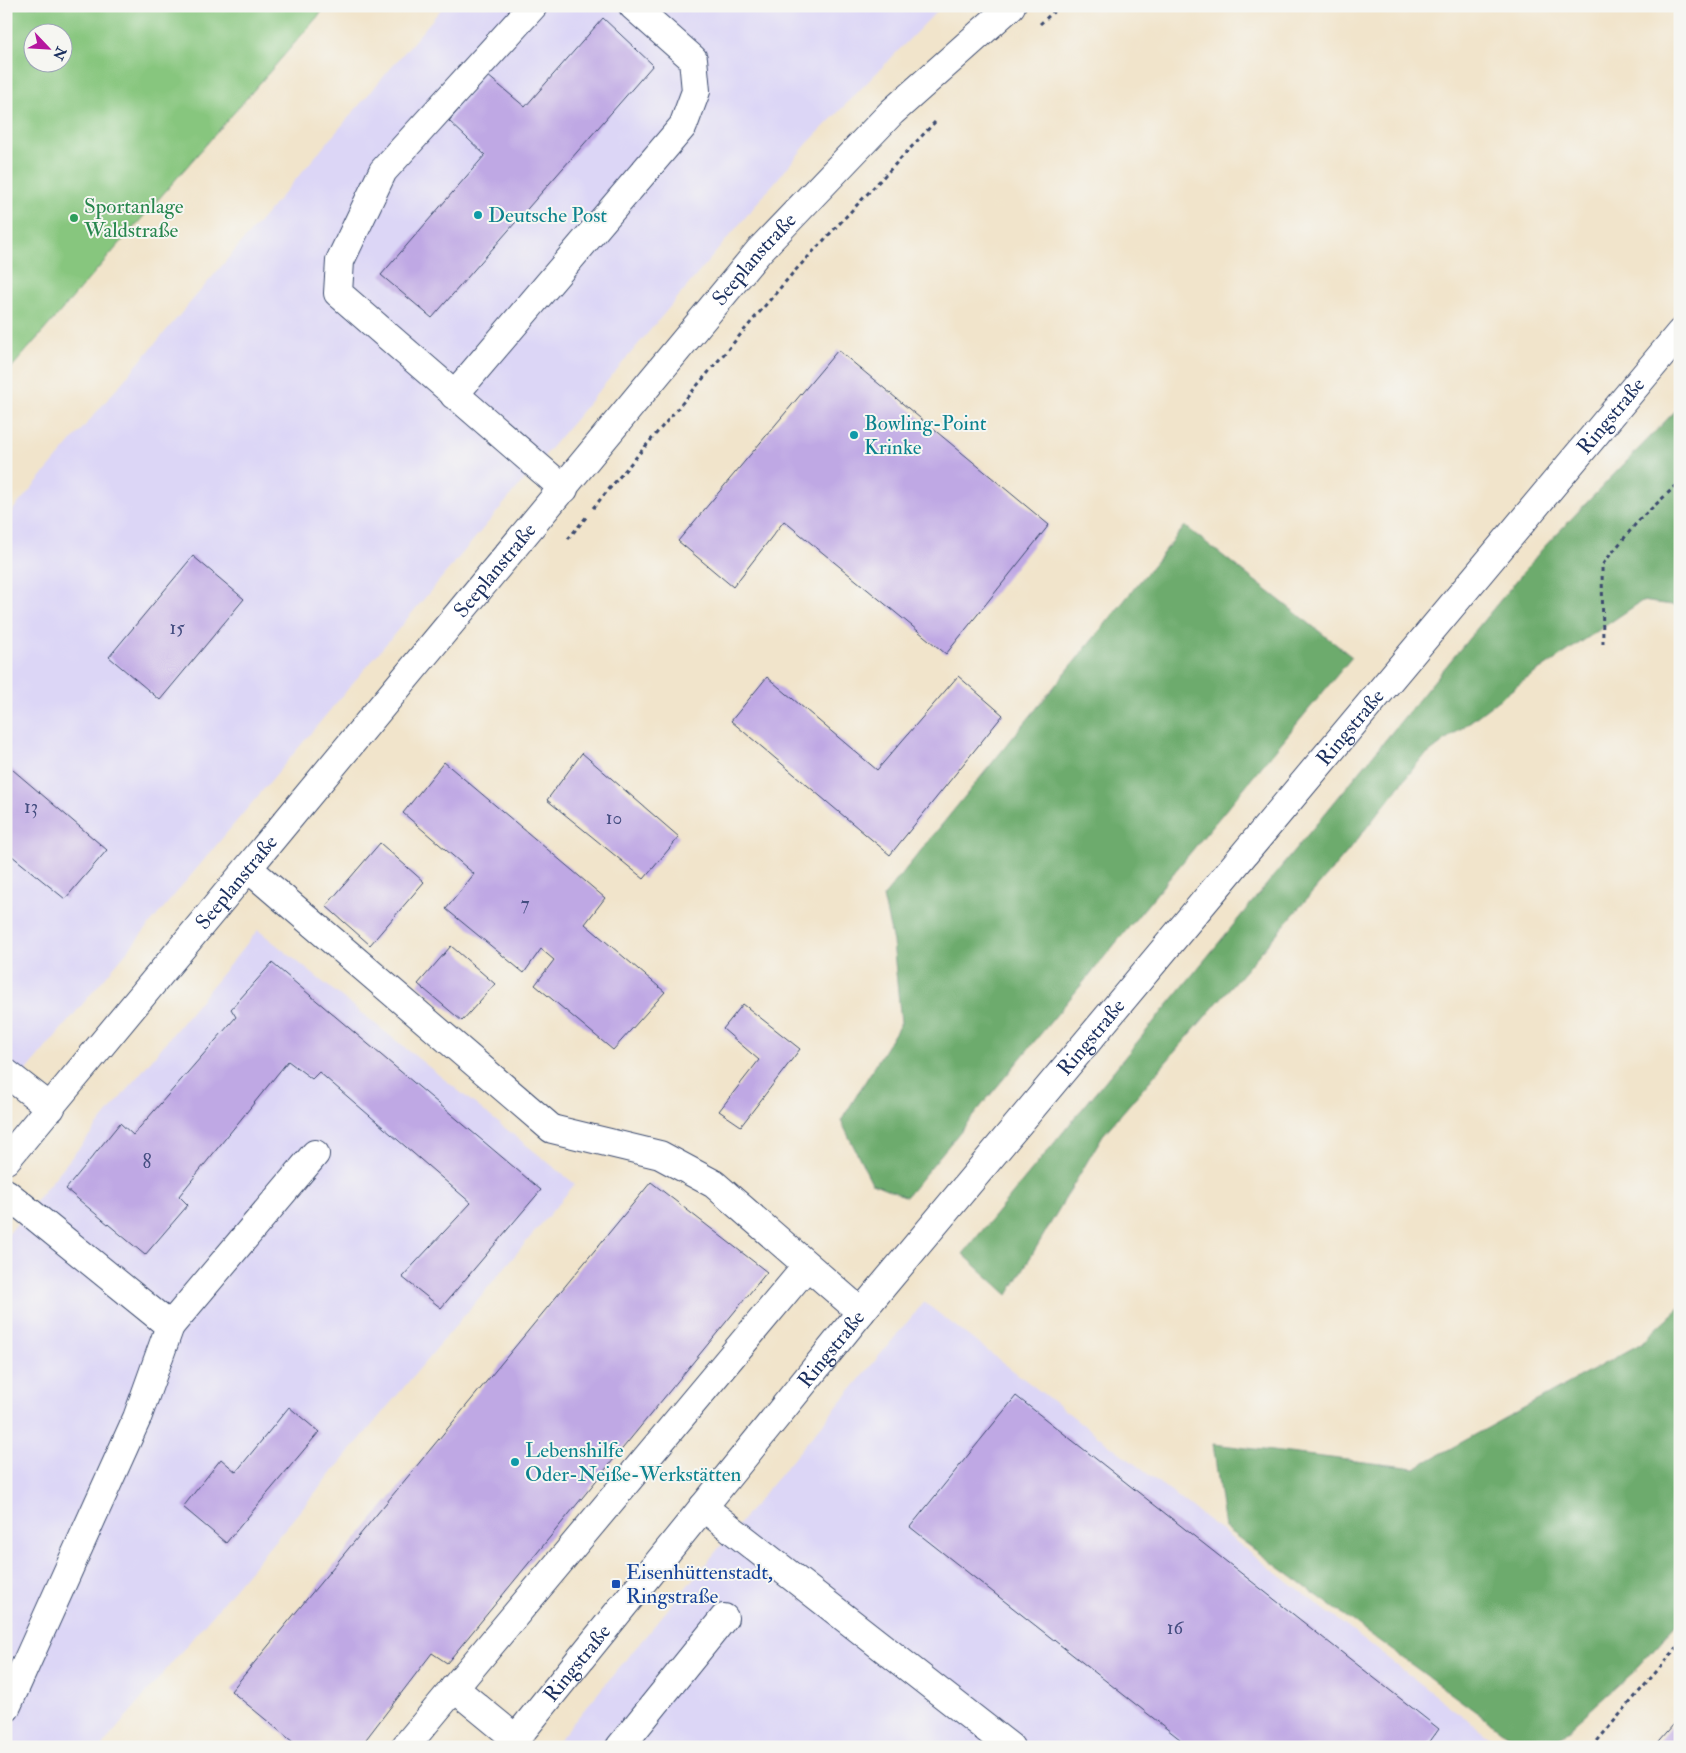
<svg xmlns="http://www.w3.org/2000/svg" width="1686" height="1753" font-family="'IM FELL Double Pica',serif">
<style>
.built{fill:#dcd6f6}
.green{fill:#87c67e;stroke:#517a6e;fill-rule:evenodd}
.forest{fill:#6dab6d;stroke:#446d66}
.building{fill:#bfa8e4}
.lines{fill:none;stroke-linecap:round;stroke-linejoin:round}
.minor-casing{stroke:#3b4a6e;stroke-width:30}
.path{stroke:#3b4a6e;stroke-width:3;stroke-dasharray:4 4;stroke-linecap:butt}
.minor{stroke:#fff;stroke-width:28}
.culture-dot{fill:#0f9aa8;stroke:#f6f6f2;stroke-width:2}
.leisure-dot{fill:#2e9e5b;stroke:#f6f6f2;stroke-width:2}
.transit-dot{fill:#1a4fb4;stroke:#f6f6f2;stroke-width:2}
.labels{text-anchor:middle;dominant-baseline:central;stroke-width:4;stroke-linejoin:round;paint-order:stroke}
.number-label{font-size:19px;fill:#444d80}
.leisure-label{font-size:21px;fill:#27864d;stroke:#f6f6f2;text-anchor:start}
.culture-label{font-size:21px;fill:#0d838f;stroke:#f6f6f2;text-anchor:start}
.street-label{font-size:21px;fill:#1b2f5e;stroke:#f6f6f2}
.transit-label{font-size:21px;fill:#164399;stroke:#f6f6f2;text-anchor:start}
</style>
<rect width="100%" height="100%" fill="#f6f6f2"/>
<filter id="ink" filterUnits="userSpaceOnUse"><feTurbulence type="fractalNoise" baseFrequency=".02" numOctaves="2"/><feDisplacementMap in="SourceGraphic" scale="10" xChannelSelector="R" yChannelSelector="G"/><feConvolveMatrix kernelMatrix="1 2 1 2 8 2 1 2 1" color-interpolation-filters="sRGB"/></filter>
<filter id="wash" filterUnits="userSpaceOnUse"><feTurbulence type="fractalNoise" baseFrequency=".0096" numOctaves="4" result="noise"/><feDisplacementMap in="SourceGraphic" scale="20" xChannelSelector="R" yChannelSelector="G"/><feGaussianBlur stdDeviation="1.12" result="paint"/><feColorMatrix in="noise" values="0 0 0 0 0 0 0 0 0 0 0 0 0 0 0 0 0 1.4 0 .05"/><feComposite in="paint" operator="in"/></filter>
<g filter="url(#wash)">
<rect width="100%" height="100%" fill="#f1e4cb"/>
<!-- built -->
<g class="built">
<polygon points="444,6 942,6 807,144 6,1095 6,518"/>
<polygon points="258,930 575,1184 101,1747 6,1747 6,1237"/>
<polygon points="924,1302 1503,1747 553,1747"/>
</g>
<!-- green -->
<path class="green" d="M6 6H327L6 374ZM32 32H62V62H32Z"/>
<!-- forest -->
<g class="forest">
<polygon points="1680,406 1680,606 1642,601 1522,682 1420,760 1349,850 1103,1135 1008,1295 963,1254 1544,547"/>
<polygon points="1185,526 1352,657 906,1197 872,1183 841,1121 901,1023 893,942 883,897"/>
<polygon points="1680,1307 1680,1620 1637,1668 1549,1747 1524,1747 1225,1528 1213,1444 1415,1468 1640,1344"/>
</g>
<g id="blocks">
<!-- building -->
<g class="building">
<polygon points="603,18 653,65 432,318 381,275 485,155 449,121 487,75 525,107"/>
<polygon points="838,350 1049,525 946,654 784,521 733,587 678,541"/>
<polygon points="193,556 244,599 160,700 109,657"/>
<polygon points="958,676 1003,715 890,855 731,721 767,677 877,770"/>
<polygon points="582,753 679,837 644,879 547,800"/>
<polygon points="444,762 605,898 585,924 665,992 613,1050 535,985 554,960 541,949 524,973 446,909 474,874 403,813"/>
<polygon points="6,764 107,850 65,899 6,851"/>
<polygon points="380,843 424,882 370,945 326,906"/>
<polygon points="451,946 495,984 462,1021 418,984"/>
<polygon points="272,963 541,1190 441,1308 402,1277 471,1203 319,1072 312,1079 288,1061 179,1196 188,1205 145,1255 66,1189 120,1123 133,1135 236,1017 231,1009"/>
<polygon points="743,1004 800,1049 741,1126 719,1111 759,1060 723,1029"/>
<polygon points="651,1182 767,1272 447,1663 432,1653 360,1747 299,1747 231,1691"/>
<polygon points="1016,1396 1439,1729 1426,1747 1190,1747 910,1527"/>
<polygon points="289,1407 319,1432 226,1543 183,1507 221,1459 236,1472"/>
<polygon points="1680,1717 1680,1747 1654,1747"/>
</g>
</g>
</g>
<g filter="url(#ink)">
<use href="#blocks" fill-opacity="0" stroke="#3b4a6e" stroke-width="1"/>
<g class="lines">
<!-- minor casing -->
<g class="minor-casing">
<g id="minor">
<polyline points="533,6 383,171 340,261 338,293 564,489"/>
<polyline points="454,395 683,126 696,91 693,59 633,6"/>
<polyline points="249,869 552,1129 660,1155 714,1184 861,1312"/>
<polyline points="6,1073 51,1108"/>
<path id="s1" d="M6 1160 759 251 892 112 1011 6"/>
<polyline points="6,1193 170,1326 315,1154"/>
<polyline points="703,1507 1010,1747"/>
<polyline points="454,1688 516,1739"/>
<polyline points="6,1708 137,1418 170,1326"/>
<polyline points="405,1747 807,1266"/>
<path id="s2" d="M509 1747 861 1312 1680 333"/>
<polyline points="620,1747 724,1618"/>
</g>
</g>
<!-- path -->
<g class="path">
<polyline points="1040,24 1060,6"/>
<polyline points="593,508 792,274 935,122"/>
<polyline points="568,539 588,515"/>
<polyline points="1603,644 1602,565 1639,520 1680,482"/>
<polyline points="1592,1747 1680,1644"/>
</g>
<!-- minor -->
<use href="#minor" class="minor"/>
</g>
</g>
<!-- markers -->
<g class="culture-dot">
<circle cx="478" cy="215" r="5"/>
<circle cx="854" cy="435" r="5"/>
<circle cx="515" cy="1462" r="5"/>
</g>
<circle class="leisure-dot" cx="74" cy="218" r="5"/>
<rect class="transit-dot" x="611" y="1579" width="10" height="10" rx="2.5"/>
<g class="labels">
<!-- number labels -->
<g class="number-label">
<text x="177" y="628">15</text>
<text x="31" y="807">13</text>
<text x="614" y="818">10</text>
<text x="525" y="904">7</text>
<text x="147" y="1162">8</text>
<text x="1175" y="1628">16</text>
</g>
<!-- leisure labels -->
<g class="leisure-label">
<text x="84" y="206">Sportanlage<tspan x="84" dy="24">Waldstraße</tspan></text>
</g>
<!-- culture labels -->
<g class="culture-label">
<text x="488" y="215">Deutsche Post</text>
<text x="864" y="423">Bowling-Point<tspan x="864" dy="24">Krinke</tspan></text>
<text x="525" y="1450">Lebenshilfe<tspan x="525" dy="24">Oder-Neiße-Werkstätten</tspan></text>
</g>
<!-- street labels -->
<g class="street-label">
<text stroke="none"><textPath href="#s1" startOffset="1171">Seeplanstraße</textPath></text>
<text stroke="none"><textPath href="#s2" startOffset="1728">Ringstraße</textPath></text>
<text stroke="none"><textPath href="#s1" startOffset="766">Seeplanstraße</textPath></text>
<text stroke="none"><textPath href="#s2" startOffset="1322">Ringstraße</textPath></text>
<text stroke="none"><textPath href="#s1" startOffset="361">Seeplanstraße</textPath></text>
<text stroke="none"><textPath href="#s2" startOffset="918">Ringstraße</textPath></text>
<text stroke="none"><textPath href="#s2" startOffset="512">Ringstraße</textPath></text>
<text stroke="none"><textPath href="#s2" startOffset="108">Ringstraße</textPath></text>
</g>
<!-- transit labels -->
<g class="transit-label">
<text x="626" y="1572">Eisenhüttenstadt,<tspan x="626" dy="24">Ringstraße</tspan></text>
</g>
</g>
<!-- margin -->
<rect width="1686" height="1753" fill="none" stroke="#f6f6f2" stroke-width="25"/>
<!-- north arrow -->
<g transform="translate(48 48) rotate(115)"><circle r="24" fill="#f6f6f2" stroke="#9ea6b7"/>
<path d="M0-4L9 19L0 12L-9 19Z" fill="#b5179e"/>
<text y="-8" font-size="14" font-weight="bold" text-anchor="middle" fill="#1b2f5e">N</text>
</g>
</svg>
